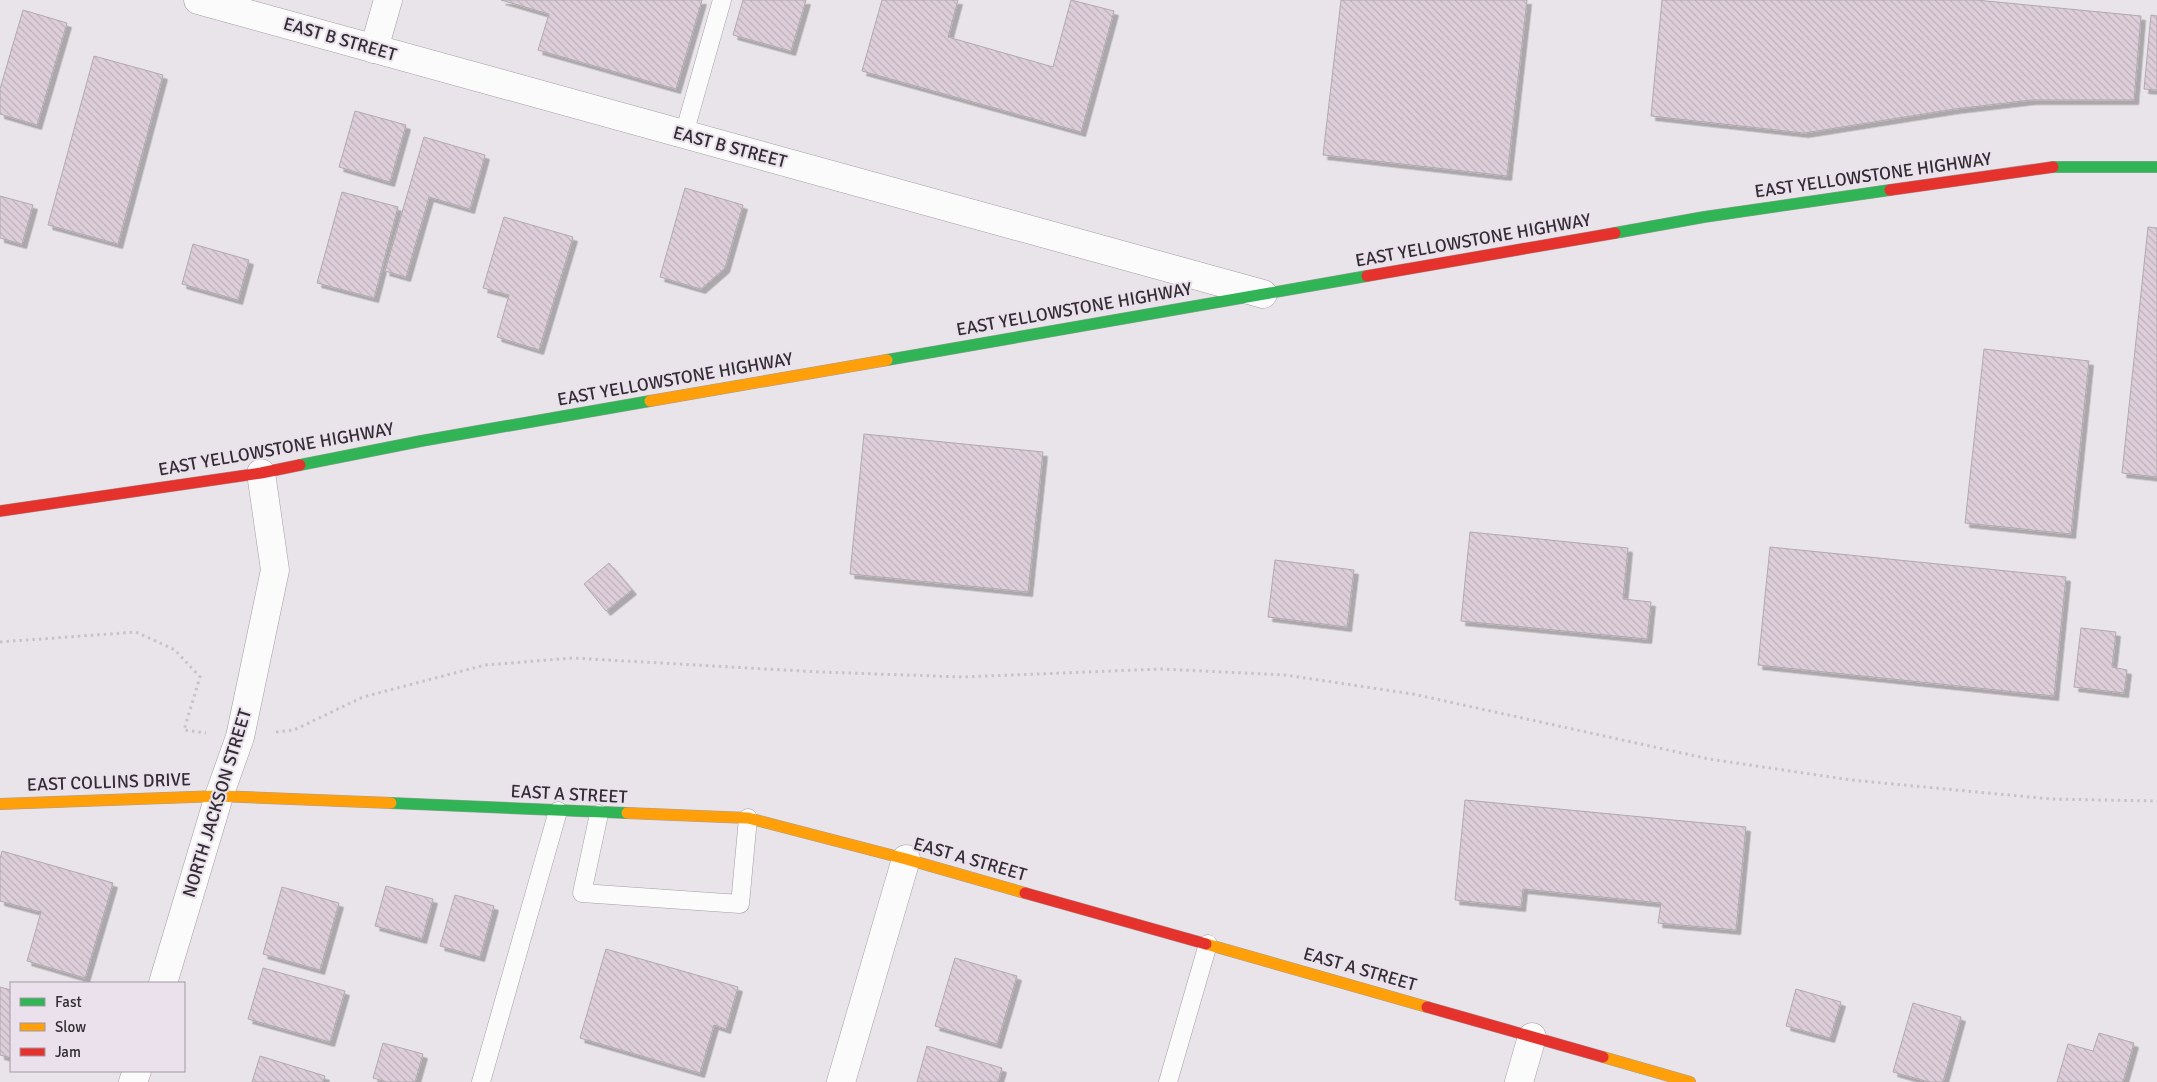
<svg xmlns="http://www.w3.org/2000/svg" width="2157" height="1082" font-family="Signika,sans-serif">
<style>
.building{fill:url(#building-back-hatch);stroke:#afabae;filter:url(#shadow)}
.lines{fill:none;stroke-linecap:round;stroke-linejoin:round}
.lane-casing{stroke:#a29ea2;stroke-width:19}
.street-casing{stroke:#a29ea2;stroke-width:29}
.fast-casing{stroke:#a29ea2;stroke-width:12}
.slow-casing{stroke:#a29ea2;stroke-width:12}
.jam-casing{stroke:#a29ea2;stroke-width:12}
.path{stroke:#c6c4c7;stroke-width:3;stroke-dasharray:2.5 4;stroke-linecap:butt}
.lane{stroke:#fcfbfc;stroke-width:18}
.street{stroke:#fcfbfc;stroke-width:28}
.fast{stroke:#30b455;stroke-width:11}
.slow{stroke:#ff9f0a;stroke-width:11}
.jam{stroke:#e5322d;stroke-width:11}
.labels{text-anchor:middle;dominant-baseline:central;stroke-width:4;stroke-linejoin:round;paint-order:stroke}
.street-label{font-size:18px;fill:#312d32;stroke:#eae1ec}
</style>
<defs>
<pattern id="building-back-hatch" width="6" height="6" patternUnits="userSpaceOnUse" patternTransform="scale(1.25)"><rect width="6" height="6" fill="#ddceda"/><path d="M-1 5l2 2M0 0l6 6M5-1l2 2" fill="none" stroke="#beb1bc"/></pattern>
<filter id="shadow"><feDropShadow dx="4.5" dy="4.5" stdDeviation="0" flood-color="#0004"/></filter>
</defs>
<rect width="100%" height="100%" fill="#e9e4e9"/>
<!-- building -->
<g class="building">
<polygon points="501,0 702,0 676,89 538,50 549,14"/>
<polygon points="743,0 806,0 791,51 733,35"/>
<polygon points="882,0 958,0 948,37 1053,67 1071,0 1114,11 1081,132 862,71"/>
<polygon points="1341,0 1527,0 1507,176 1323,155"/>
<polygon points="1662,0 1976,0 2141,16 2134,100 2031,100 1955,109 1804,133 1651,116"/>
<polygon points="23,10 67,23 37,125 0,114 0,89"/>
<polygon points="2151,15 2157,16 2157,90 2144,89"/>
<polygon points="94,56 163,75 118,244 48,225"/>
<polygon points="355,111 406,125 390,182 339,167"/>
<polygon points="424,137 485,155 470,209 429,197 406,277 385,271"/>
<polygon points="685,188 743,205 725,268 701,289 660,277"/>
<polygon points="342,192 398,207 374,298 317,283"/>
<polygon points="0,196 33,205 22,244 0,238"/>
<polygon points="504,217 573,237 539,350 497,337 509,295 483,288"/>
<polygon points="2148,227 2157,228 2157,477 2122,473"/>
<polygon points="193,244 249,260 238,300 182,284"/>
<polygon points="1984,349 2089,361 2071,534 1965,523"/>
<polygon points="864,434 1043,452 1028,592 850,574"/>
<polygon points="1470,532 1628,548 1623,599 1651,602 1647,639 1461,621"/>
<polygon points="1770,547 2066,577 2054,696 1758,665"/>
<polygon points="1275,560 1354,570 1347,627 1268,617"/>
<polygon points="609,563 632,590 606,611 584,584"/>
<polygon points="2081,628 2116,632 2112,667 2127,670 2124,693 2074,687"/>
<polygon points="1465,800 1746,827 1736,930 1658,923 1661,903 1523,889 1521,907 1455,900"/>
<polygon points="2,851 113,883 85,978 27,961 41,912 0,901 0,859"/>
<polygon points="386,886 433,899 422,939 375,926"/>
<polygon points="282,887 339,903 320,970 263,954"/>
<polygon points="455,895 494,906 480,957 440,946"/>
<polygon points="606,949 738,987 726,1029 714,1025 700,1073 580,1038"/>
<polygon points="955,958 1017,976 997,1044 935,1026"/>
<polygon points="263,968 345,991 330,1042 248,1019"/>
<polygon points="0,987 11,990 11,1058 0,1055"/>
<polygon points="1796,989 1841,1002 1830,1038 1786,1026"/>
<polygon points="1913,1003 1961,1017 1943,1082 1929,1082 1893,1072"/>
<polygon points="2099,1033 2134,1043 2123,1082 2057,1082 2068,1044 2093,1051"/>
<polygon points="383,1043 423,1054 415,1082 387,1082 373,1078"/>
<polygon points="927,1046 1002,1068 998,1082 917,1082"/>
<polygon points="260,1056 325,1076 323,1082 252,1082"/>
</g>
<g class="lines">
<!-- lane casing -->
<g class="lane-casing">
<g id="lane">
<polyline points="684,134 722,0"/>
<polyline points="599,814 582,893 740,904 748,818"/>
<polyline points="481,1082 558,811"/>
<polyline points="1168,1082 1208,944"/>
</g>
</g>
<!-- street casing -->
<g class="street-casing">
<g id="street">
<polyline points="198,0 1263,294"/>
<polyline points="374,49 388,0"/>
<polyline points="163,983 219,796 240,737 275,570 261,473"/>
<polyline points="133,1082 137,1071"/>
<polyline points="841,1082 906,859"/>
<polyline points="1519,1082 1532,1037"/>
</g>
</g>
<!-- fast casing -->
<g class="fast-casing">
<g id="fast">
<polyline points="2053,167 2157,167"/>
<polyline points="1615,233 1704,217 1890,190"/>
<polyline points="887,360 1367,276"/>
<polyline points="300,465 421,441 650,401"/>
<polyline points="391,803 627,813"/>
</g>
</g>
<!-- slow casing -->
<g class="slow-casing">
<g id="slow">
<polyline points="650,401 887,360"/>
<polyline points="0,804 219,796 391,803"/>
<polyline points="627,813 748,818 906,859 1025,893"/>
<polyline points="1206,944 1427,1007"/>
<polyline points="1603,1057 1690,1082"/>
</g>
</g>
<!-- jam casing -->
<g class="jam-casing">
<g id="jam">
<polyline points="1890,190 2053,167"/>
<polyline points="1367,276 1615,233"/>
<polyline points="0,511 261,473 300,465"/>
<polyline points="1025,893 1206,944"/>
<polyline points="1427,1007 1603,1057"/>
</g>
</g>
<!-- path -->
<g class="path">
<polyline points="0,642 136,632 175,650 200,677 184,730 206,733"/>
<polyline points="276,732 294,730 363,697 485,665 573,658 819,672 963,677 1161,669 1285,675 1413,694 1709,759 1851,780 2051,799 2157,801"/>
</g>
<!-- lane -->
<use href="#lane" class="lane"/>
<!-- street -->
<use href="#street" class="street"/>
<!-- fast -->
<use href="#fast" class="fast"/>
<!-- slow -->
<use href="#slow" class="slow"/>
<!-- jam -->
<use href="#jam" class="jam"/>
</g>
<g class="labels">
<!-- street labels -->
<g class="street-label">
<text transform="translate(340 39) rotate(16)">EAST B STREET</text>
<text transform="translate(730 147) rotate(15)">EAST B STREET</text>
<text transform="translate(1873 175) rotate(-8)">EAST YELLOWSTONE HIGHWAY</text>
<text transform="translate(1473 240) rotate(-10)">EAST YELLOWSTONE HIGHWAY</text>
<text transform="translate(1074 309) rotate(-10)">EAST YELLOWSTONE HIGHWAY</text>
<text transform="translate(675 379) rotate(-10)">EAST YELLOWSTONE HIGHWAY</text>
<text transform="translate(276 449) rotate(-10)">EAST YELLOWSTONE HIGHWAY</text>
<text transform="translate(109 782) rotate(-2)">EAST COLLINS DRIVE</text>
<text transform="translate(569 794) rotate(3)">EAST A STREET</text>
<text transform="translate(217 803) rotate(-73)">NORTH JACKSON STREET</text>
<text transform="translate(970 859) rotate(16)">EAST A STREET</text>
<text transform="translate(1360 969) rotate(16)">EAST A STREET</text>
</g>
</g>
<!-- legend -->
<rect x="10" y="982" width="175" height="90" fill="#eae1ec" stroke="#a099a2"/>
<rect x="20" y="998" width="25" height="8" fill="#30b455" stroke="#a099a2"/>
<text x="55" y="1007" font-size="15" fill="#312d32">Fast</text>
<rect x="20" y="1023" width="25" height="8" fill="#ff9f0a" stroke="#a099a2"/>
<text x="55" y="1032" font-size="15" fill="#312d32">Slow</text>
<rect x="20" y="1048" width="25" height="8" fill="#e5322d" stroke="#a099a2"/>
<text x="55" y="1057" font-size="15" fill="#312d32">Jam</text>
</svg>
